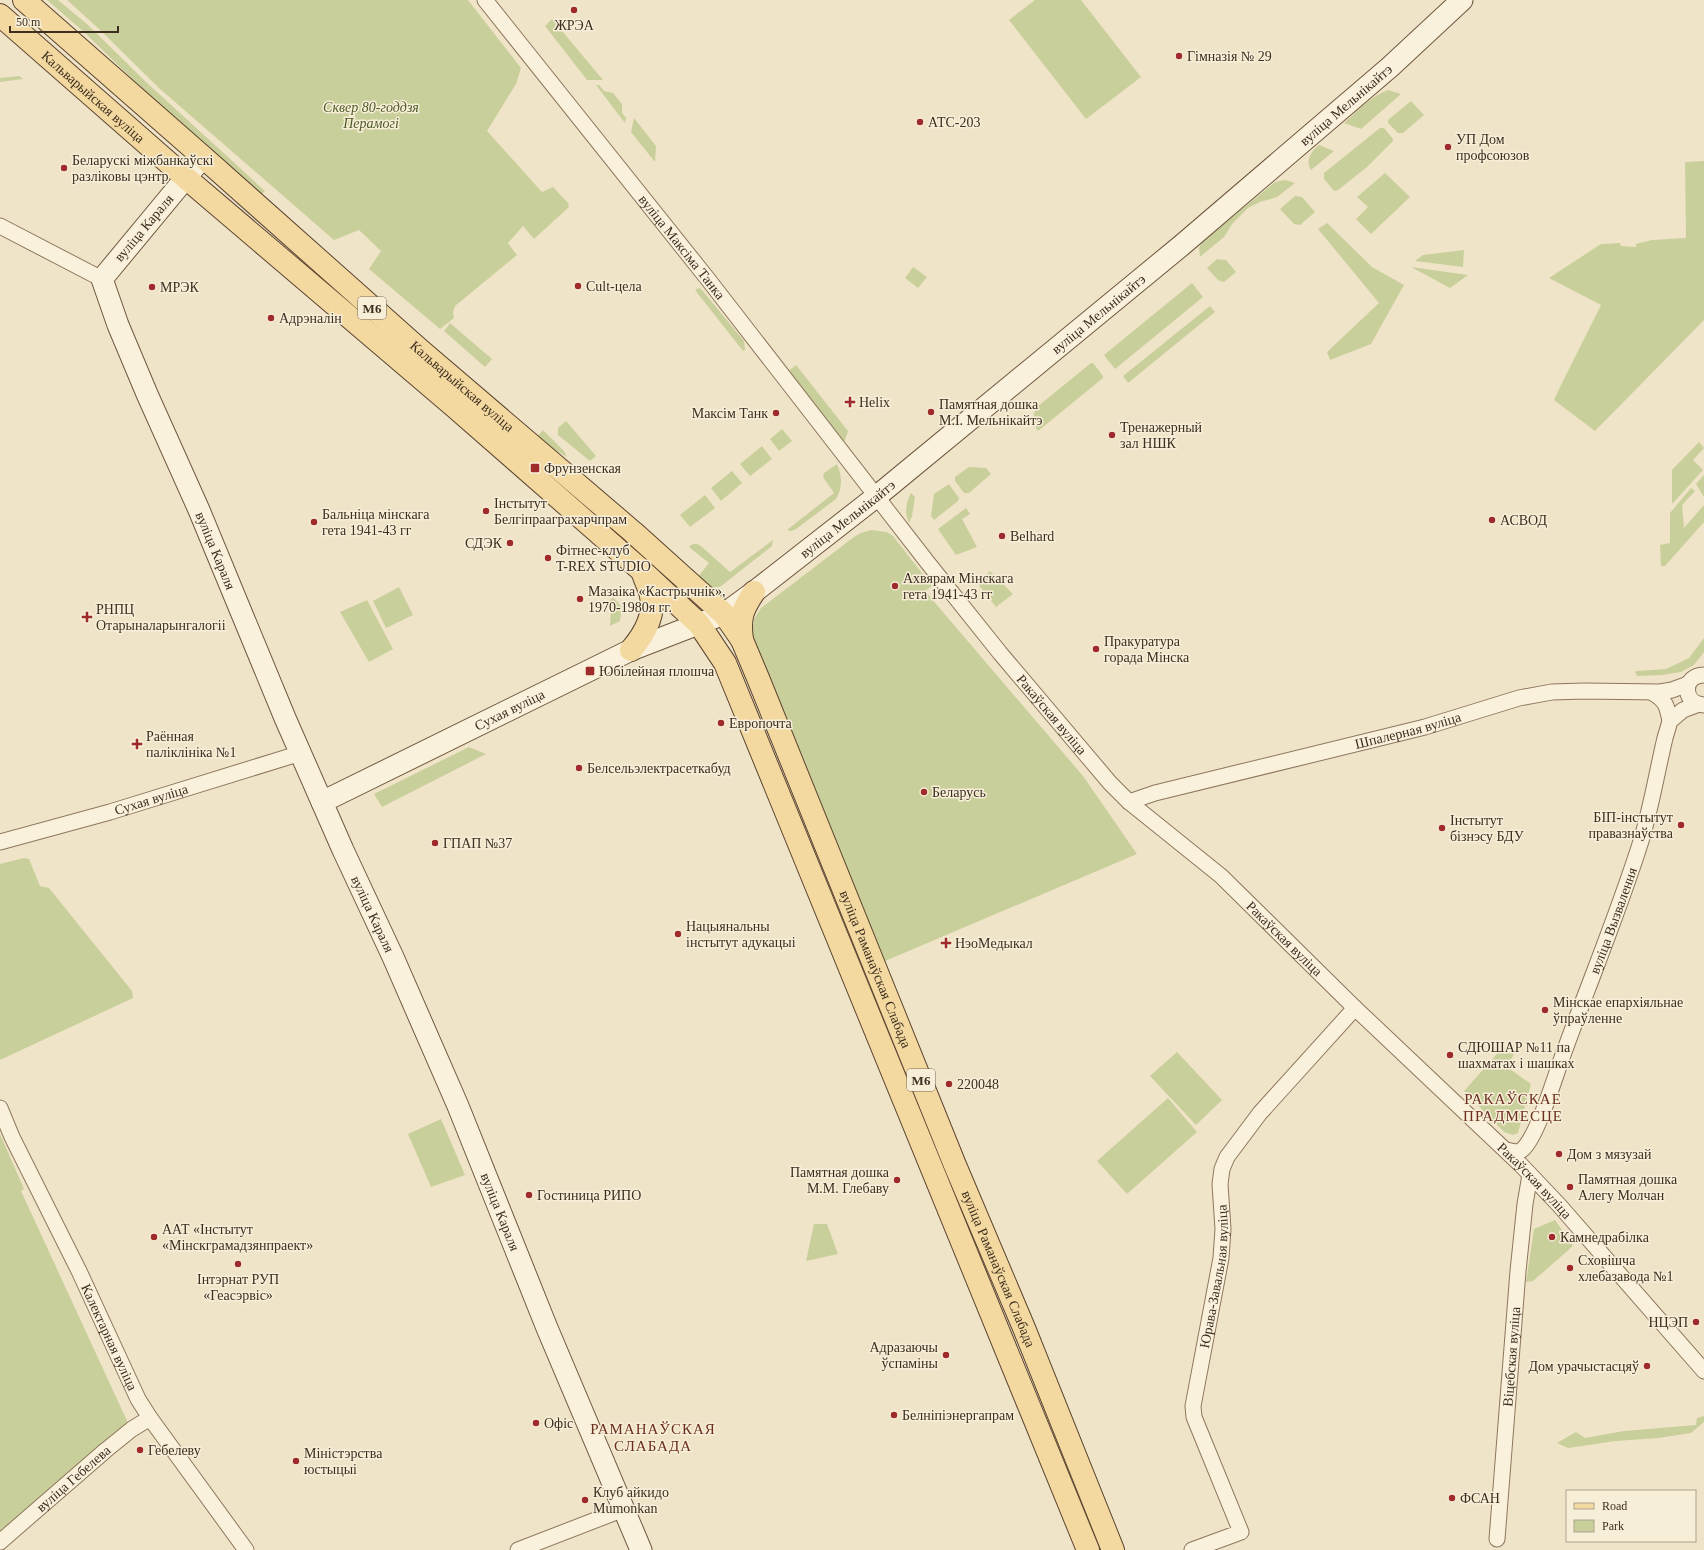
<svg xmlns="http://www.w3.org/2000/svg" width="1704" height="1550" font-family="Georgia,serif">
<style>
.green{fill:#c9cf9b}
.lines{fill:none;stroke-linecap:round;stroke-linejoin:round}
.street-casing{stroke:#8d765c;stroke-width:17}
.secondary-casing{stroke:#6f573f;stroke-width:23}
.primary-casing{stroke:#5b4430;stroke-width:24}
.street{stroke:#faf1dc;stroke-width:15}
.secondary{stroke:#faf1dc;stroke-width:21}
.primary{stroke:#f3d9a0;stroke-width:22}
.poi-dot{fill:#9e2a2b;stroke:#f7eed8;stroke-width:1.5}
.labels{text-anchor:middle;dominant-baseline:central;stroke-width:3;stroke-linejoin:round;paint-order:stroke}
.shield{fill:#f7eed8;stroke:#756857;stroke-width:1}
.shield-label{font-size:13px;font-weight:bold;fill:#3d2e20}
.poi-label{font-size:14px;fill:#3d2e20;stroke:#f7eed8;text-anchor:start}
.street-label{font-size:14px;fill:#3d2e20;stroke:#f7eed8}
.park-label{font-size:14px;font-style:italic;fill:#4d5a26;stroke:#f7eed8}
.neighbourhood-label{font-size:15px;letter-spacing:1px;fill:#6b2e1e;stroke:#f7eed8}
</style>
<rect width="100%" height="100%" fill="#f0e4c8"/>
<!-- green -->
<g class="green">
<polygon points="47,0 58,0 87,24 146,82 265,191 260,196 165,111 84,32"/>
<polygon points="67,0 468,0 521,68 516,84 487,131 542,192 553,187 569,204 568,206 569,207 534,239 523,226 508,243 517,255 455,306 453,312 454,318 440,329 369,269 381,251 359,230 334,240 160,89 98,28"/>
<polygon points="1035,0 1081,0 1141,77 1086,119 1009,20"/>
<polygon points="552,19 603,80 587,80 545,26"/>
<polygon points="19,76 23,79 0,82 0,78"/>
<polygon points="596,85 599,85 604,91 613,93 622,104 622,113 626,118 625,123"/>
<path d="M1388 90 1401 94 1361 129 1344 123C1357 111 1371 96 1388 90Z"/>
<polygon points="1411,101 1424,115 1403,133 1398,133 1388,123 1388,120"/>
<polygon points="634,118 656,146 655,162 631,132"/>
<polygon points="1380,128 1384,128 1393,139 1393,141 1367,167 1338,190 1334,191 1324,179 1324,173"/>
<path d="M1319 145 1334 151 1311 170C1305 161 1311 151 1319 145Z"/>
<polygon points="1704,161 1704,320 1595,431 1554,400 1562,383 1601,305 1549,278 1601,244 1620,243 1621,246 1636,247 1636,244 1652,240 1686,238 1685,162"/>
<polygon points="1385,173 1410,197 1371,234 1356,219 1368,207 1357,197"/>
<polygon points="1285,180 1295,183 1277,197 1260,202 1248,208 1232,224 1224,237 1200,257 1199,248 1202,242 1275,182"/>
<polygon points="1295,196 1302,197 1315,212 1300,225 1294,224 1280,209"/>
<polygon points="1327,223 1372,267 1404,285 1371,344 1330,360 1327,352 1379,303 1318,229"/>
<polygon points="1464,250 1463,267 1415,261 1423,255"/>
<polygon points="1217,259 1226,260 1236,272 1224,282 1218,280 1207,268"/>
<polygon points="913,267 927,277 918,288 905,278"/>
<polygon points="1411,267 1468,275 1450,288"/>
<polygon points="1192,283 1203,297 1115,369 1104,355"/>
<polygon points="699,288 702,290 744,341 745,350 743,351 695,290"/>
<polygon points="1210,306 1215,312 1128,383 1123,376"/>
<polygon points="450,323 492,359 485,367 444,331"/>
<path d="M1091 363H1093L1103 376V378L1038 431C1032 423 1032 415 1037 407Z"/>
<polygon points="796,365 848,431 845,440 841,443 787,372"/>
<polygon points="566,421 596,456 590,461 558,435 558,428"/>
<polygon points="782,429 792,441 779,451 770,439"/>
<polygon points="543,430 564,451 567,457 536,438"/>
<polygon points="1699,442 1704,448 1693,460 1703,470 1672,504 1672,470"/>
<polygon points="762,446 772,459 750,476 740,464"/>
<path d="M837 464C842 476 843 487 836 499L796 529 791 531 787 530 834 493 823 477 824 473Z"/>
<polygon points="969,467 986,468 991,474 969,493 964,493 955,481 955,477"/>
<polygon points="732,471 742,483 721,501 711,488"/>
<polygon points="1704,475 1704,497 1696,484"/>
<polygon points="949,484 959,498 958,501 934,520 931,516 934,494"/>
<polygon points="1691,488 1695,491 1682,505 1684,528 1704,505 1704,522 1665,566 1661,566 1660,545 1670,543 1670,513"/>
<path d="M911 493 915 497 912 516 909 523C904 512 906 503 911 493Z"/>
<polygon points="705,495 715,508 690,527 680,515"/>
<polygon points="966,508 970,514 962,519 977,547 956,555 938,529"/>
<polygon points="871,530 887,532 893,536 932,586 925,591 1083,776 1137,854 885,961 751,636 754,619 761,608 854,537 861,533"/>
<path d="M773 540 772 546 720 587 710 588 697 578 709 563 689 547C693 543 696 543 701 546L730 572Z"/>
<polygon points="990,571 1013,594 996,607 978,584"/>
<polygon points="399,587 413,615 386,628 373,601"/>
<polygon points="613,597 622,607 620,621 610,626 611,610 608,603"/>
<polygon points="367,600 393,649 369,662 340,612"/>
<polygon points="1704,638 1704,652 1694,665 1681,672 1662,675 1637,676 1635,672 1636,671 1666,669 1689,658"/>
<polygon points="469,747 486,754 382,807 374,794"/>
<polygon points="24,858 29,859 40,886 49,888 132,991 133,998 0,1060 0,864"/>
<polygon points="1503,1047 1514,1054 1507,1067 1531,1084 1518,1133 1513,1135 1504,1132 1464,1091"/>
<polygon points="1177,1052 1222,1100 1196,1125 1150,1076"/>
<polygon points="1168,1098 1197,1132 1127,1194 1097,1161"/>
<polygon points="441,1119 465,1175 431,1187 408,1134"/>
<polygon points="0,1134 24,1189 21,1191 128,1423 0,1533"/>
<polygon points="1555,1220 1573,1246 1533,1281 1526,1282 1534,1229"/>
<polygon points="814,1224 827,1224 838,1254 806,1261"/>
<polygon points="1704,1416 1704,1422 1691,1433 1659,1438 1616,1441 1568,1448 1557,1443 1576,1432 1585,1438 1624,1431 1696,1425 1697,1418"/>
</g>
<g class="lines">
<!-- street casing -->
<g class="street-casing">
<g id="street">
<path id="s1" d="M485 0 707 278 928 563 1000 653 1110 783 1129 802 1221 876 1355 1008 1521 1165 1559 1205 1704 1371"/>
<polyline points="0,226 102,279"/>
<path d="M1704 675C1682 675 1682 704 1704 705"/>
<path d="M1653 693C1666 701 1667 706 1670 721"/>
<path id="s2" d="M1129 802 1155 793 1425 727 1519 698 1552 692 1584 691 1660 692 1672 690 1688 684"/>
<path id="s3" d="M0 842 110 812 301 753"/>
<path id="s4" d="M0 1108 12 1137 79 1271 138 1399 150 1418 246 1550"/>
<path id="s5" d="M1506 1150C1511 1151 1518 1154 1523 1149 1538 1135 1555 1076 1563 1055 1589 983 1618 914 1641 841 1651 808 1657 772 1665 738L1670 721 1683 710 1699 704"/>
<path id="s6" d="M1497 1539 1518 1271 1525 1204 1530 1175"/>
<path id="s7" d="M0 1542 106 1450 132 1429 150 1418"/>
<polyline points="518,1550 624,1509"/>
<path id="s8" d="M1192 1550 1241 1532 1194 1417 1193 1406 1221 1258 1223 1229 1220 1184 1222 1169 1227 1157 1260 1113 1355 1008"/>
</g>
</g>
<!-- secondary casing -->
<g class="secondary-casing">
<g id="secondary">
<path id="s9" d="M203 157 102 279 118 325 147 394 199 510 285 718 343 850 393 957 458 1106 547 1328 641 1550"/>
<path id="s10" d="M322 802 631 650 724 614 754 592 877 496 1182 245 1390 67 1462 0"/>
</g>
</g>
<!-- primary casing -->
<g class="primary-casing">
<g id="primary">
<path id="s11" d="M24 0 203 157 420 350 633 532 724 614 742 640 758 678 955 1165 1024 1328 1113 1550"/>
<path id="s12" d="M0 15 186 178 455 407 641 570 699 624 725 663 1088 1550"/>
<path d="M742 640C739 618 742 610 754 592"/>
<path d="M631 650C643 636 655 616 651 596 650 589 645 581 643 573"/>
</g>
</g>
<!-- street -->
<use href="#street" class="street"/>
<!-- secondary -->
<use href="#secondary" class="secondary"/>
<!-- primary -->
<use href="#primary" class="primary"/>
</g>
<!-- markers -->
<g class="poi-dot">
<circle cx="574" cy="10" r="4"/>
<circle cx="1179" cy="56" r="4"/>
<circle cx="920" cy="122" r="4"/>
<circle cx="1448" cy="147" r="4"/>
<circle cx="64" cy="168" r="4"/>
<circle cx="578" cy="286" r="4"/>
<circle cx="152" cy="287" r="4"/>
<circle cx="271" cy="318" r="4"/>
<path d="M848 396h4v4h4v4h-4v4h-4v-4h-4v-4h4z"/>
<circle cx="931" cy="412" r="4"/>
<circle cx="776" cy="413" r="4"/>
<circle cx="1112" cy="435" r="4"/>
<rect x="530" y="463" width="10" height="10" rx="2"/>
<circle cx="486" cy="511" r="4"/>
<circle cx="1492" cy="520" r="4"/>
<circle cx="314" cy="522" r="4"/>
<circle cx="1002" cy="536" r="4"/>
<circle cx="510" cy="543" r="4"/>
<circle cx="548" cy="558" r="4"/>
<circle cx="895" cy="586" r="4"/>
<circle cx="580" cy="599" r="4"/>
<path d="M85 611h4v4h4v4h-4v4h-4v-4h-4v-4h4z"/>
<circle cx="1096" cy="649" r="4"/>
<rect x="585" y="666" width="10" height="10" rx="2"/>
<circle cx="721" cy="723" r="4"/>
<path d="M135 738h4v4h4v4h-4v4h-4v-4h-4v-4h4z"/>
<circle cx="579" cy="768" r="4"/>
<circle cx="924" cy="792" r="4"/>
<circle cx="1681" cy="825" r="4"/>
<circle cx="1442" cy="828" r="4"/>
<circle cx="435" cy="843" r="4"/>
<circle cx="678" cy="934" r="4"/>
<path d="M944 937h4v4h4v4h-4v4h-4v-4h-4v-4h4z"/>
<circle cx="1545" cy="1010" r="4"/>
<circle cx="1450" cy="1055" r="4"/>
<circle cx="949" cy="1084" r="4"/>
<circle cx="1559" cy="1154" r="4"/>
<circle cx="897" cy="1180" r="4"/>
<circle cx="1570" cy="1187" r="4"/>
<circle cx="529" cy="1195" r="4"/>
<circle cx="154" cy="1237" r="4"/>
<circle cx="1552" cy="1237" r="4"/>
<circle cx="238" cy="1264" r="4"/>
<circle cx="1570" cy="1268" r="4"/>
<circle cx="1696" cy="1322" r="4"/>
<circle cx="946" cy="1355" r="4"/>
<circle cx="1647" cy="1366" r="4"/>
<circle cx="894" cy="1415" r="4"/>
<circle cx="536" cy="1423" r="4"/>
<circle cx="140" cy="1450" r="4"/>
<circle cx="296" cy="1461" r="4"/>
<circle cx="1452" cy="1498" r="4"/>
<circle cx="585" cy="1500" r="4"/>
</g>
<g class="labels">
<!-- shield labels -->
<g class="shield">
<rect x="358" y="297" width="28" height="22" rx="3"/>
<rect x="907" y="1069" width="28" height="22" rx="3"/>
</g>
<g class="shield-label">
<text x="372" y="308">М6</text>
<text x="921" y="1080">М6</text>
</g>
<!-- poi labels -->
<g class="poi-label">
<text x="574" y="25" text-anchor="middle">ЖРЭА</text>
<text x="1187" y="56">Гімназія № 29</text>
<text x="928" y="122">АТС-203</text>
<text x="1456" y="139">УП Дом<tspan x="1456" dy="16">профсоюзов</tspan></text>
<text x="72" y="160">Беларускі міжбанкаўскі<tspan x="72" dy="16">разліковы цэнтр</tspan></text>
<text x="586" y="286">Cult-цела</text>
<text x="160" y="287">МРЭК</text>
<text x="279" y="318">Адрэналін</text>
<text x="859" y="402">Helix</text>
<text x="939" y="404">Памятная дошка<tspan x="939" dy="16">М.І. Мельнікайтэ</tspan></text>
<text x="768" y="413" text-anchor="end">Максім Танк</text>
<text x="1120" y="427">Тренажерный<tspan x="1120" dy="16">зал НШК</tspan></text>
<text x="544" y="468">Фрунзенская</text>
<text x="494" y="503">Інстытут<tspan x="494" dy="16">Белгіпрааграхарчпрам</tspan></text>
<text x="322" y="514">Бальніца мінскага<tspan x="322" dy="16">гета 1941-43 гг</tspan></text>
<text x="1500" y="520">АСВОД</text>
<text x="1010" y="536">Belhard</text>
<text x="502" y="543" text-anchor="end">СДЭК</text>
<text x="556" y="550">Фітнес-клуб<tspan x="556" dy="16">T-REX STUDIO</tspan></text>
<text x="903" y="578">Ахвярам Мінскага<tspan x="903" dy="16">гета 1941-43 гг</tspan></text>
<text x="588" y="591">Мазаіка «Кастрычнік»,<tspan x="588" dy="16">1970-1980я гг.</tspan></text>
<text x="96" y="609">РНПЦ<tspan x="96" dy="16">Отарыналарынгалогіі</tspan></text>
<text x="1104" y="641">Пракуратура<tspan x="1104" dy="16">горада Мінска</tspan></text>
<text x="599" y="671">Юбілейная плошча</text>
<text x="729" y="723">Европочта</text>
<text x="146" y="736">Раённая<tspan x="146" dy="16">паліклініка №1</tspan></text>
<text x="587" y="768">Белсельэлектрасеткабуд</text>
<text x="932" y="792">Беларусь</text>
<text x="1673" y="817" text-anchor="end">БІП-інстытут<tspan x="1673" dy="16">правазнаўства</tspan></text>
<text x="1450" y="820">Інстытут<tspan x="1450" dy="16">бізнэсу БДУ</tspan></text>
<text x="443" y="843">ГПАП №37</text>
<text x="686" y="926">Нацыянальны<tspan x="686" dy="16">інстытут адукацыі</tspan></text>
<text x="955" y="943">НэоМедыкал</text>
<text x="1553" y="1002">Мінскае епархіяльнае<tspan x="1553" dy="16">ўпраўленне</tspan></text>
<text x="1458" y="1047">СДЮШАР №11 па<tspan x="1458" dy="16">шахматах і шашках</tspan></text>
<text x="957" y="1084">220048</text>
<text x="1567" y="1154">Дом з мязузай</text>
<text x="889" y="1172" text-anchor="end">Памятная дошка<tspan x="889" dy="16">М.М. Глебаву</tspan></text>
<text x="1578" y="1179">Памятная дошка<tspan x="1578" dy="16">Алегу Молчан</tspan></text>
<text x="537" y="1195">Гостиница РИПО</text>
<text x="162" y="1229">ААТ «Інстытут<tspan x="162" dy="16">«Мінскграмадзянпраект»</tspan></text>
<text x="1560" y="1237">Камнедрабілка</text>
<text x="1578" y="1260">Сховішча<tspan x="1578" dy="16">хлебазавода №1</tspan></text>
<text x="238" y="1279" text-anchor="middle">Інтэрнат РУП<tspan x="238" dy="16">«Геасэрвіс»</tspan></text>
<text x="1688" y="1322" text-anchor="end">НЦЭП</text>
<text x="938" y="1347" text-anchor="end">Адразаючы<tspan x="938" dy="16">ўспаміны</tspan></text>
<text x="1639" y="1366" text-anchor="end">Дом урачыстасцяў</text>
<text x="902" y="1415">Белніпіэнергапрам</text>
<text x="544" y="1423">Офіс</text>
<text x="148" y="1450">Гебелеву</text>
<text x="304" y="1453">Міністэрства<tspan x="304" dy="16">юстыцыі</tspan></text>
<text x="593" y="1492">Клуб айкидо<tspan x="593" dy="16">Mumonkan</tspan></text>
<text x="1460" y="1498">ФСАН</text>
</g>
<!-- street labels -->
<g class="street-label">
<text stroke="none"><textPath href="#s12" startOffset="124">Кальварыйская вуліца</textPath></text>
<text stroke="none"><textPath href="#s10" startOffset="1248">вуліца Мельнікайтэ</textPath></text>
<text transform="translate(144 228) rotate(-50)">вуліца Караля</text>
<text stroke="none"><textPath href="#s1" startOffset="316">вуліца Максіма Танка</textPath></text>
<text stroke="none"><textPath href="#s10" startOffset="924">вуліца Мельнікайтэ</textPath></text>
<text stroke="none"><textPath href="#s11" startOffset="584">Кальварыйская вуліца</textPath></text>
<text stroke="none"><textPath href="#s10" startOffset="600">вуліца Мельнікайтэ</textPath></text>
<text stroke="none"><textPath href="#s9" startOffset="453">вуліца Караля</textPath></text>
<text stroke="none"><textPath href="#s10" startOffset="209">Сухая вуліца</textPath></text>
<text stroke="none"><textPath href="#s1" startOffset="912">Ракаўская вуліца</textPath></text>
<text stroke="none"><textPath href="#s2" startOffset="288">Шпалерная вуліца</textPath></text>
<text stroke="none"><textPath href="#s3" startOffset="157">Сухая вуліца</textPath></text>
<text stroke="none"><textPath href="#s9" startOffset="849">вуліца Караля</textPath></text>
<text stroke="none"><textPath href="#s5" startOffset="264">вуліца Вызвалення</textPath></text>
<text stroke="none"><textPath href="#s1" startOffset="1236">Ракаўская вуліца</textPath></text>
<text stroke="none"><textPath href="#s11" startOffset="1318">вуліца Раманаўская Слабада</textPath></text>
<text stroke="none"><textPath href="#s1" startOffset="1584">Ракаўская вуліца</textPath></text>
<text stroke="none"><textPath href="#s9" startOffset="1173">вуліца Караля</textPath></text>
<text stroke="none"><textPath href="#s11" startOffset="1642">вуліца Раманаўская Слабада</textPath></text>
<text stroke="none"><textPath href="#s8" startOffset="319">Юрава-Завальная вуліца</textPath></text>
<text stroke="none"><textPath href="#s4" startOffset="254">Калектарная вуліца</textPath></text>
<text stroke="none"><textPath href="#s6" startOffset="183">Віцебская вуліца</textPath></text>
<text stroke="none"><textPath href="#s7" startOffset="97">вуліца Гебелева</textPath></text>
</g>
<!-- park labels -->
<g class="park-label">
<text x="371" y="107">Сквер 80-годдзя<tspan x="371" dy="16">Перамогі</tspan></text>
</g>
<!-- neighbourhood labels -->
<g class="neighbourhood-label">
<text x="1513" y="1099">РАКАЎСКАЕ<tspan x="1513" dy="17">ПРАДМЕСЦЕ</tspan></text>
<text x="653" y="1429">РАМАНАЎСКАЯ<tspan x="653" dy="17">СЛАБАДА</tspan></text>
</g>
</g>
<!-- legend -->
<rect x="1566" y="1490" width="130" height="52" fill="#f7eed8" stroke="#ada18e"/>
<rect x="1574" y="1503" width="20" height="6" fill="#f3d9a0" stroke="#ada18e"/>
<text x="1602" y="1510" font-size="12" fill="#3d2e20">Road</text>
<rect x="1574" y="1520" width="20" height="12" fill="#c9cf9b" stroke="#ada18e"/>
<text x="1602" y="1530" font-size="12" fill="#3d2e20">Park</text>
<!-- scale -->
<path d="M10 26v6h108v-6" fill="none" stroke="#3d2e20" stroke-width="2"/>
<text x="16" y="26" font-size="12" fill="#3d2e20" stroke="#f7eed8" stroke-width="3" paint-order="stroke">50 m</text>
</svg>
